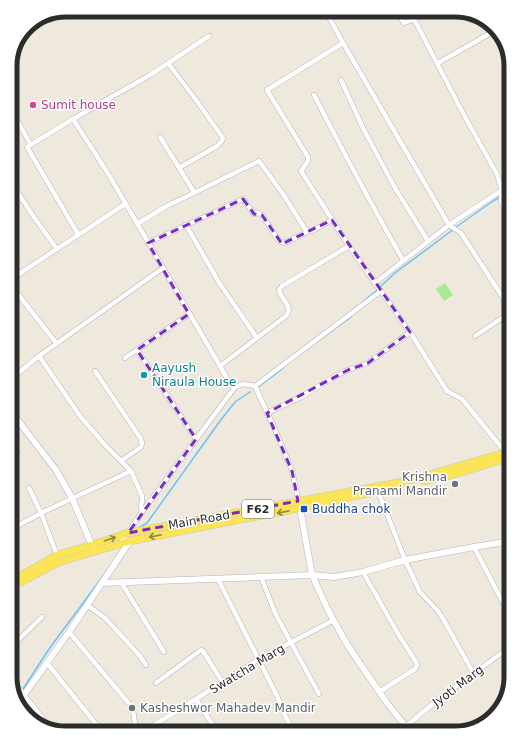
<svg xmlns="http://www.w3.org/2000/svg" width="521" height="743" font-family="'DejaVu Sans',sans-serif">
<style>
.green{fill:#aae996}
.lines{fill:none;stroke-linecap:round;stroke-linejoin:round}
.stream{stroke:#69c4f7;stroke-width:1.5}
.street-casing{stroke:#b1b2c0;stroke-width:5.5}
.secondary-casing{stroke:#b1b2c0;stroke-width:7}
.primary-casing{stroke:#c8c8c8;stroke-width:8}
.street{stroke:#fff;stroke-width:4.5}
.secondary{stroke:#fff;stroke-width:6}
.primary{stroke:#fbe456;stroke-width:7}
.oneway{stroke:#948841}
.marked{fill:none;stroke:#7b2cbf;stroke-width:3;stroke-dasharray:8 5;stroke-linejoin:round}
.hotel-dot{fill:#d1479c;stroke:#fff;stroke-width:1.5}
.culture-dot{fill:#0f9aa8;stroke:#fff;stroke-width:1.5}
.worship-dot{fill:#6b7280;stroke:#fff;stroke-width:1.5}
.transit-dot{fill:#1a4fb4;stroke:#fff;stroke-width:1.5}
.labels{text-anchor:middle;dominant-baseline:central;stroke-width:3;stroke-linejoin:round;paint-order:stroke}
.shield{fill:#fff;stroke:#6b6b6b;stroke-width:1}
.shield-label{font-size:11px;font-weight:bold;fill:#2c2c2c}
.hotel-label{font-size:12px;fill:#b23c85;stroke:#fff;text-anchor:start}
.culture-label{font-size:12px;fill:#0d838f;stroke:#fff;text-anchor:start}
.worship-label{font-size:12px;fill:#5b616d;stroke:#fff;text-anchor:end}
.transit-label{font-size:12px;fill:#164399;stroke:#fff;text-anchor:start}
.street-label{font-size:12px;fill:#2c2c2c;stroke:#fff}
.rim{fill:none;stroke:#2c2c2c;stroke-width:5}
</style>
<rect width="100%" height="100%" fill="#eee8dd"/>
<!-- green -->
<g class="green">
<polygon points="511,120 511,137 508,139 501,126"/>
<polygon points="445,283 453,295 444,301 436,289"/>
</g>
<g class="lines">
<!-- stream -->
<g class="stream">
<polyline points="503,196 511,191"/>
<polyline points="456,227 493,201 500,197"/>
<polyline points="380,287 395,273 454,229"/>
<polyline points="365,300 377,290"/>
<polyline points="318,341 351,317"/>
<polyline points="258,387 277,373 284,367"/>
<polyline points="138,528 147,523 220,421 235,402 250,392"/>
<polyline points="23,689 49,649 106,572"/>
<polyline points="15,696 16,695"/>
</g>
<!-- street casing -->
<g class="street-casing">
<g id="street">
<polyline points="325,10 343,43 449,225 461,233 511,310"/>
<polyline points="395,10 404,23 414,19 465,117 497,174 502,190 501,201 511,221"/>
<polyline points="414,19 432,10"/>
<polyline points="343,43 267,90 308,157 308,161 301,171 349,246 375,283 410,332 447,391 462,399 506,453"/>
<polyline points="168,63 196,100 223,138 221,142 217,146 179,168"/>
<polyline points="438,63 496,30"/>
<polyline points="341,80 363,128 395,188 428,241"/>
<path d="M314 95C343 151 372 206 403 260"/>
<polyline points="73,119 150,75 209,36"/>
<polyline points="10,125 17,120 31,145"/>
<polyline points="160,137 194,192"/>
<polyline points="10,181 36,220 57,249"/>
<polyline points="137,224 165,207 259,161 283,194 305,229 309,231 312,231 332,220"/>
<polyline points="186,225 220,284 257,338"/>
<polyline points="78,234 27,147 73,119 109,175 227,378 235,387"/>
<polyline points="148,243 243,199 254,214 259,213 262,215 279,241 284,243 289,241 309,231"/>
<polyline points="10,280 125,204"/>
<polyline points="375,283 449,225 502,190 511,182"/>
<polyline points="10,284 57,344"/>
<polyline points="475,336 511,312"/>
<polyline points="137,350 196,439"/>
<polyline points="39,356 80,416 105,445 131,471 142,496 142,501 141,505 142,512 120,544"/>
<polyline points="125,358 189,314"/>
<path d="M220 366 286 316C294 307 281 299 279 290L282 286 349 246"/>
<polyline points="95,371 141,439 142,443 141,447 121,461"/>
<polyline points="10,380 39,356 163,268"/>
<polyline points="255,386 277,434 292,471 299,503"/>
<polyline points="267,413 301,397 332,378 348,370 368,363 410,332"/>
<polyline points="10,459 18,453"/>
<polyline points="29,488 41,513 131,471"/>
<polyline points="378,491 405,560 420,592 438,611 442,617 474,674"/>
<polyline points="142,512 235,387 243,384 255,386 381,291"/>
<polyline points="10,530 41,513 57,555"/>
<polyline points="474,547 511,618"/>
<polyline points="363,572 397,632 416,662 417,665 415,669 379,692"/>
<polyline points="261,577 276,615 319,694"/>
<path d="M218 579 282 706C284 716 289 724 295 733"/>
<polyline points="121,582 164,652"/>
<polyline points="87,605 105,618 140,656 146,665"/>
<polyline points="69,632 131,706 133,710 135,724 142,732"/>
<polyline points="10,648 42,617"/>
<polyline points="47,663 103,733"/>
<polyline points="10,677 51,729"/>
<polyline points="156,683 201,650 203,651 223,683"/>
<polyline points="196,699 218,733"/>
<polyline points="504,704 505,700"/>
<polyline points="153,726 158,733"/>
<polyline points="141,733 196,699 259,659 334,620"/>
<polyline points="241,733 250,728 253,729 256,733"/>
<polyline points="398,733 435,702 511,646"/>
</g>
</g>
<!-- secondary casing -->
<g class="secondary-casing">
<g id="secondary">
<polyline points="10,410 56,470 72,498 93,548"/>
<polyline points="300,508 312,575 328,610 348,646 387,703 411,733"/>
<polyline points="102,583 312,575 334,577 363,572 405,560 474,547 511,541"/>
<polyline points="17,702 24,695 69,632 130,541"/>
</g>
</g>
<!-- primary casing -->
<g class="primary-casing">
<g id="primary">
<polyline points="424,481 452,475 511,457"/>
<polyline points="10,582 57,555 92,545 128,533 407,481 511,451"/>
<polyline points="10,588 59,562 130,541 300,508 395,487"/>
</g>
</g>
<!-- street -->
<use href="#street" class="street"/>
<!-- secondary -->
<use href="#secondary" class="secondary"/>
<!-- primary -->
<use href="#primary" class="primary"/>
</g>
<!-- one-way arrows -->
<defs><path id="oneway-shaft" d="M-6 0H5M1.5-3L5.5 0L1.5 3" fill="none" stroke-width="1.6" stroke-linecap="round" stroke-linejoin="round"/></defs>
<g class="oneway">
<use href="#oneway-shaft" transform="translate(283 512) rotate(169)"/>
<use href="#oneway-shaft" transform="translate(155 536) rotate(169)"/>
<use href="#oneway-shaft" transform="translate(110 539) rotate(-19)"/>
</g>
<!-- marked area -->
<path class="marked" d="M243 199 254 214 262 215 282 244 332 220 410 332 368 363 348 370 267 413 292 471 298 501 128 533 196 439 137 350 189 314 148 243Z"/>
<!-- markers -->
<circle class="hotel-dot" cx="33" cy="105" r="4"/>
<circle class="culture-dot" cx="144" cy="375" r="4"/>
<g class="worship-dot">
<circle cx="455" cy="484" r="4"/>
<circle cx="132" cy="708" r="4"/>
</g>
<rect class="transit-dot" x="300" y="505" width="8" height="8" rx="2"/>
<g class="labels">
<!-- shield labels -->
<rect class="shield" x="242" y="500" width="32" height="18" rx="3"/>
<g class="shield-label">
<text x="258" y="509">F62</text>
</g>
<!-- hotel labels -->
<g class="hotel-label">
<text x="41" y="105">Sumit house</text>
</g>
<!-- culture labels -->
<g class="culture-label">
<text x="152" y="368">Aayush<tspan x="152" dy="14">Niraula House</tspan></text>
</g>
<!-- worship labels -->
<g class="worship-label">
<text x="447" y="477">Krishna<tspan x="447" dy="14">Pranami Mandir</tspan></text>
<text x="140" y="708" text-anchor="start">Kasheshwor Mahadev Mandir</text>
</g>
<!-- transit labels -->
<g class="transit-label">
<text x="312" y="509">Buddha chok</text>
</g>
<!-- street labels -->
<g class="street-label">
<text transform="translate(199 520) rotate(-10)">Main Road</text>
<text transform="translate(247 669) rotate(-31)">Swatcha Marg</text>
<text transform="translate(458 686) rotate(-37)">Jyoti Marg</text>
</g>
</g>
<!-- crop -->
<path d="M0 0H521V743H0ZM66 17H455A49 49 0 0 1 504 66V677A49 49 0 0 1 455 726H66A49 49 0 0 1 17 677V66A49 49 0 0 1 66 17Z" fill="#fff" fill-rule="evenodd"/>
<path class="rim" d="M66 17H455A49 49 0 0 1 504 66V677A49 49 0 0 1 455 726H66A49 49 0 0 1 17 677V66A49 49 0 0 1 66 17Z"/>
</svg>
